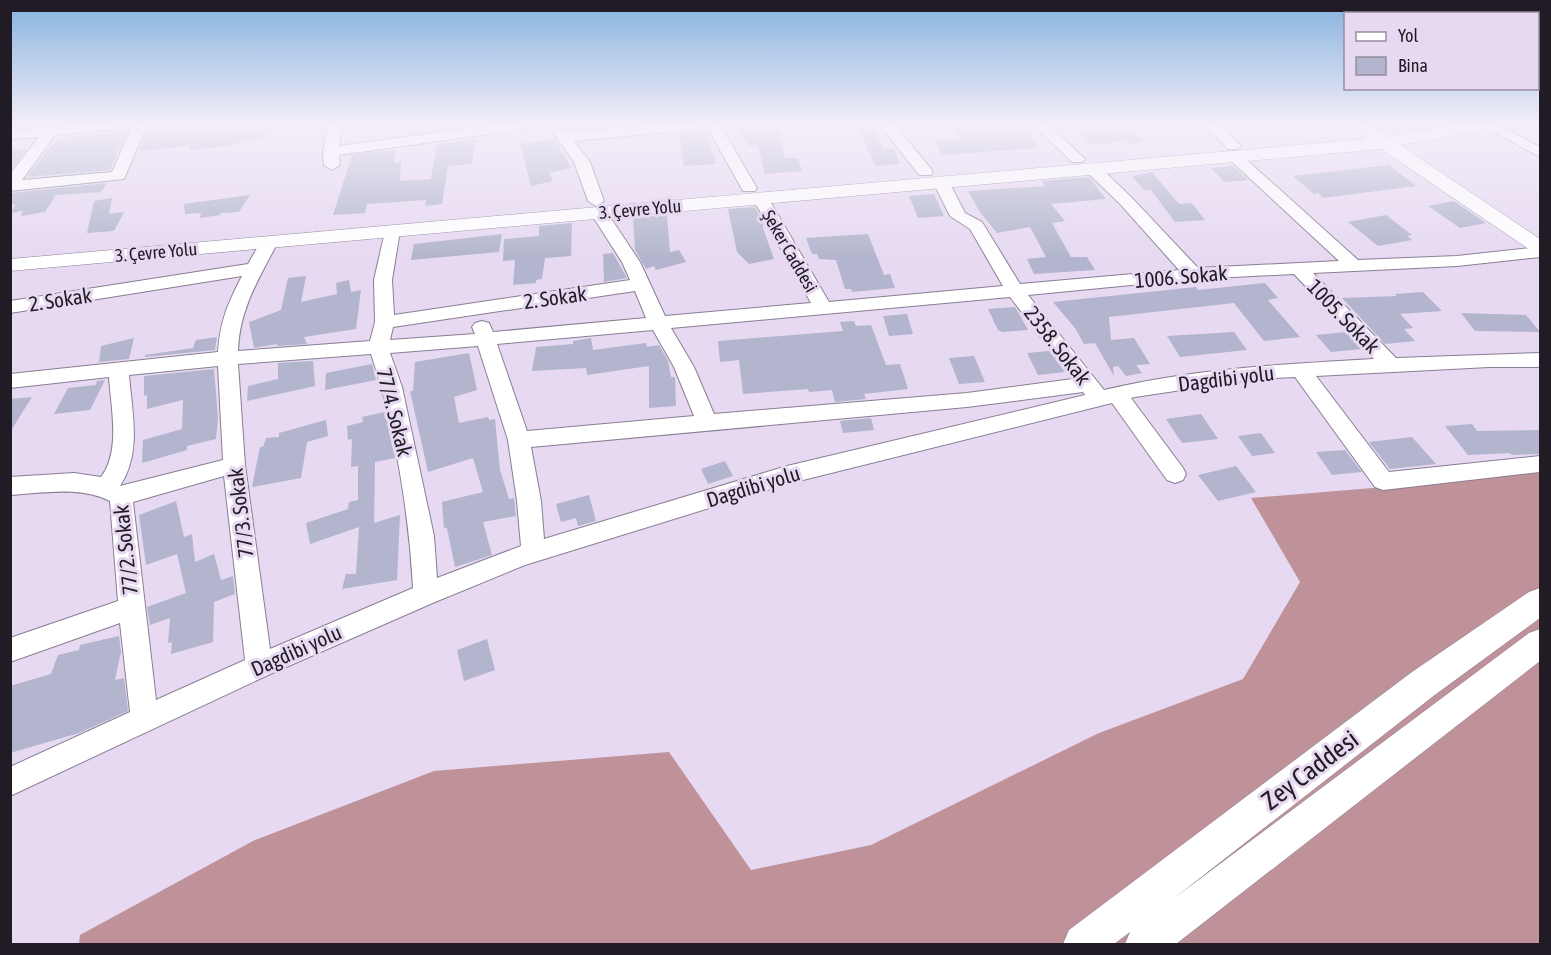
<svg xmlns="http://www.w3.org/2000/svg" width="1551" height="955" font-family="'Asap Condensed',sans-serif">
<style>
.forest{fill:#bf9198}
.building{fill:#b2b5cd}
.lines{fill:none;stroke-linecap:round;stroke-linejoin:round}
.minor-casing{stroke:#897e93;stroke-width:2}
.major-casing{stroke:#897e93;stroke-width:1}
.minor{fill:#fff;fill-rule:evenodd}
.major{fill:#fff;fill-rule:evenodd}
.labels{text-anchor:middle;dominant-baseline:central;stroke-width:6;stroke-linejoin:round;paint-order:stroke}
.far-street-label{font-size:18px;fill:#201b24;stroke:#e6d9f1}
.street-label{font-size:21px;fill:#201b24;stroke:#e6d9f1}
.near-street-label{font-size:26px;fill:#201b24;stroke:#e6d9f1}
</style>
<rect width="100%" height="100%" fill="#e6d9f1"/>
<!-- forest -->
<polygon class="forest" points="1540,469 1540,944 79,944 80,935 253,841 434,771 669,752 751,870 871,845 1099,733 1243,679 1300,582 1251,498 1421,484"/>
<!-- building -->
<g class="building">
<polygon points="152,125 269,125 262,139 239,141 237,145 189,150 190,146 138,151"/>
<polygon points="737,125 777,125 785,158 798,158 802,171 765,174 758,145 748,146"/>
<polygon points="857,125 870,125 884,149 893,148 900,164 875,166"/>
<polygon points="953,125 988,125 994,135 1030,134 1038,148 942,155 935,140 960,139"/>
<polygon points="1073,125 1129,125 1144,142 1127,144 1125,141 1091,145"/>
<polygon points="705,130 716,164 684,166 679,133"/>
<polygon points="127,132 110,170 27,177 49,148 60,139"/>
<polygon points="476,139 472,164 448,166 442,204 425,206 426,200 367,204 365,213 333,215 352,155 395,150 394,163 401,162 400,181 431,179 437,144"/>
<polygon points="555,139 571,168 549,173 553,181 531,186 520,144"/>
<polygon points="27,149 10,170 10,150"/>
<polygon points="1389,165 1416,186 1323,198 1318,193 1314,194 1293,176"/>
<polygon points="1233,166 1248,180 1224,182 1211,168"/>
<polygon points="1152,172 1179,204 1192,203 1205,220 1175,222 1151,190 1144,190 1132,176"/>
<polygon points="1089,177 1106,199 1051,204 1065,221 1052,223 1071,257 1087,257 1095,270 1034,274 1027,259 1046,257 1030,227 997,233 980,212 968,191 1045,186 1042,181"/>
<polygon points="107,183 101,192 56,195 45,212 21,216 23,211 12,213 15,204 10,205 10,193"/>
<polygon points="934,194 944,216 918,218 909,196"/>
<polygon points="250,195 239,212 221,213 220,215 200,218 201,213 185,214 184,204"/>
<polygon points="112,198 109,214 124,212 114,231 87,233 94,201"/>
<polygon points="1454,201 1486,223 1460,228 1428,206"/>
<polygon points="755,207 763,222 763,228 774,259 749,264 737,252 728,209"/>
<polygon points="667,215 670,252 679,250 686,262 656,270 654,266 646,269 635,250 633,218"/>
<polygon points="1386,215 1412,235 1407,236 1412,240 1378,246 1348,222"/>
<polygon points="572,223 571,256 545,258 542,279 536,280 536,283 513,285 515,260 503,261 504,239 539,236 539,226"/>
<polygon points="502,234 499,252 411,260 414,244"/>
<polygon points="868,234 884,275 890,274 895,288 852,292 851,289 845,289 836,260 819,259 817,254 812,254 806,238"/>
<polygon points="613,253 627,278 604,282 603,254"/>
<polygon points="306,276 301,302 337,294 336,283 349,280 351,292 361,290 356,329 304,337 307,344 277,346 277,344 254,348 249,322 281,310 288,278"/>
<polygon points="1265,283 1278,298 1268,300 1300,337 1264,341 1234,303 1109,317 1111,340 1134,338 1150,364 1136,365 1142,373 1126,376 1118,366 1113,367 1114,376 1095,343 1084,344 1075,328 1053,302 1196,287 1198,290"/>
<polygon points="1423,292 1442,311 1400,314 1413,328 1404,329 1415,341 1385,344 1342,298 1397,296 1395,294"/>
<polygon points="1015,307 1028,330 1002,332 998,330 988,309"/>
<polygon points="1461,313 1526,315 1540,332 1475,331"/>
<polygon points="907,314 913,334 889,336 883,316"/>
<polygon points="854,321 856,326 871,325 886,365 900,364 908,389 864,394 866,399 835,402 832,390 809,392 808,389 743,394 739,360 720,362 718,341 843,331 840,322"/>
<polygon points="1234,332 1247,350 1180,357 1167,336"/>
<polygon points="1346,332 1362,349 1331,352 1316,335"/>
<polygon points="217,337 215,350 145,357 145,355 193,348 196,340"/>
<polygon points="134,338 129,359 99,362 101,346"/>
<polygon points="591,338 593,350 646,343 647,347 659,345 668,361 671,377 675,377 676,406 649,408 649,366 587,375 586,368 532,371 536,347 573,344 573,341"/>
<polygon points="1049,351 1065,372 1038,375 1027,353"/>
<polygon points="469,353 477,390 454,397 459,423 488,417 489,420 495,419 500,470 509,499 514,498 516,516 483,522 492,555 455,567 447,528 444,528 442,502 483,492 473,458 428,472 410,391 413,391 415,362"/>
<polygon points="974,356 985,382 959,384 949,358"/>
<polygon points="313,361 315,386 247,401 248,386 278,379 278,363"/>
<polygon points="372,364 376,380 325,390 326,373"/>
<polygon points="214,369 218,418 216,439 187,446 187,450 142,463 143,440 182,429 183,400 147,409 147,395 144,396 144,376"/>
<polygon points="105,380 90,410 54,414 68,388 96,385 97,381"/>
<polygon points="32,397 10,432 10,399"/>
<polygon points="385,412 395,458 375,462 374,523 400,515 397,580 342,589 346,574 356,574 359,527 310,544 306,523 348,509 349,502 358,500 358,466 351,467 352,439 348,440 347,426 363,422 362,417"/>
<polygon points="1201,414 1218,439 1182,443 1166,419"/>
<polygon points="871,418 874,430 843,433 840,421"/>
<polygon points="326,420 328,436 307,442 301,478 252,487 260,447 263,447 266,438 279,437 279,433"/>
<polygon points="1472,424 1477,431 1540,430 1540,454 1512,455 1510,453 1468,455 1445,426"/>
<polygon points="1261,433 1275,453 1252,456 1238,436"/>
<polygon points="1412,437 1436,464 1390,469 1369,442"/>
<polygon points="1345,450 1362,472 1332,475 1316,452"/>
<polygon points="725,461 733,476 708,484 701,469"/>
<polygon points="1236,466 1256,492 1218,501 1198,475"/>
<polygon points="589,495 596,521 578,526 576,518 561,522 556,504"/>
<polygon points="176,501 184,537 192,534 195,562 214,554 221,580 233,576 235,594 214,602 213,642 171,654 172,642 168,643 170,618 150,625 147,607 186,593 177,554 146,565 139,515"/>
<polygon points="119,636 121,652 115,680 124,678 128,711 79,733 10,753 10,686 51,674 58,655 79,650 80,645"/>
<polygon points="487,639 495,670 464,681 457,650"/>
</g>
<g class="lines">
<!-- minor casing -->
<g class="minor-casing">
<g id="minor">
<polygon points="69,125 124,125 117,129 55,135 22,180 112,172 133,125 147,125 124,179 10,191 10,174 39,137 10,139 10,131"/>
<polygon points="328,125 342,125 339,146 492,125 531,125 524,129 339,155 340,165 332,170 324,165 323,152"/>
<polygon points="560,125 568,132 646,125 703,125 696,129 574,141 590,162 604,201 596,206 588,201 574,162 551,129 553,126"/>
<polygon points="706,125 720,125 757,188 755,191 743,191"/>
<polygon points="880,125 895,125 931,169 933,172 931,175 919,175"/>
<polygon points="1033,125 1049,125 1082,156 1085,159 1082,162 1072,162"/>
<polygon points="1205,125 1220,125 1241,146 1238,149 1228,149"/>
<polygon points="1481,125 1499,125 1540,147 1540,157"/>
<path d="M1234 151 1239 153 1358 260 1457 256 1540 247V257L1457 266 1313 273 1396 358 1540 353V367H1489L1316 376 1389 472 1540 456V472L1383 490 1375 487 1295 377 1255 379 1135 397 1131 398 1183 468 1186 474 1183 480 1175 483 1167 480 1112 403 787 484 525 565 435 602 268 675 10 796V767L130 712 120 623 10 662V638L118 601 110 501C79 486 44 493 10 495V477L74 473 101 477C121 451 111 408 109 377L10 388V374L218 352C220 321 228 303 242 276L10 313V301L248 264 263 238H275L278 242C259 278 239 310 238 351L370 341 375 322 374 280 386 227H398L400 231 392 280 394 315 630 280 622 262 590 212 598 207 604 208 640 262 665 316 811 303 757 206 747 199 755 194 769 200 771 203 829 302 1003 286 970 229 950 216 933 182 941 177 949 182 965 213 982 222 1020 284 1179 270 1121 205 1087 172 1085 169 1093 164 1099 166 1133 199 1198 268 1339 261 1229 159 1226 156ZM1294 274 1374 359C1283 364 1192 369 1104 390L1028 295 1193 279ZM635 291 646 318 493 332 489 323 482 321 475 323 472 327 475 334 390 340 393 327ZM1010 297 1073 379 967 393 714 414 694 367 671 328ZM653 330 674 367 694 416 527 431 497 344ZM478 346 508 440 517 501 521 546 437 578 434 536 402 387 390 353ZM371 354C395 425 409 514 413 588L270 649 245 465 238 364ZM218 366 223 460 120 486C142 453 132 412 129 375ZM1083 392 1085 395 787 466 544 539 541 501 531 447 967 407ZM224 476 245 660 156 700 133 502Z"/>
</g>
</g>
<!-- major casing -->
<g class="major-casing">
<g id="major">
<polygon points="1349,125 1370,125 1388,137 1453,125 1492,125 1489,129 1483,130 1400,145 1540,239 1540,254 1533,252 1381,149 10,271 10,259 1367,139"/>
<polygon points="1540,588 1540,618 1436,694 1173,899 1529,633 1540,629 1540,661 1176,944 1125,944 1130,932 1114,944 1063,944 1069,930 1412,672 1529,592"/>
</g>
</g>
<!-- minor -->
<use href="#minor" class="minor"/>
<!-- major -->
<use href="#major" class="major"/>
</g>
<!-- sky -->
<linearGradient id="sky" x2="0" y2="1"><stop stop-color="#85b2de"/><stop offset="0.48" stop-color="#f4eef9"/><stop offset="1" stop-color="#f4eef9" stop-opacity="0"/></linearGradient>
<rect width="1551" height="259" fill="url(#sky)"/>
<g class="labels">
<!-- far-street labels -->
<g class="far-street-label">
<text transform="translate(640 209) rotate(-5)">3. Çevre Yolu</text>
<text transform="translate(790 251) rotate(60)">Şeker Caddesi</text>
<text transform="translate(156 252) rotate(-5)">3. Çevre Yolu</text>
</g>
<!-- street labels -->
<g class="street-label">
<text transform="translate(1181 276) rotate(-5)">1006. Sokak</text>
<text transform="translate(555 297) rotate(-8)">2. Sokak</text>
<text transform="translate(60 299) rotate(-9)">2. Sokak</text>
<text transform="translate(1344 316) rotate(46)">1005. Sokak</text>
<text transform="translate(1058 345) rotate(52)">2358. Sokak</text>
<text transform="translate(1226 378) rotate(-7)">Dagdibi yolu</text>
<text transform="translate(395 412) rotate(76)">77/4. Sokak</text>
<text transform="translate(753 486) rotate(-17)">Dagdibi yolu</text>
<text transform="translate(240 513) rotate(-97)">77/3. Sokak</text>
<text transform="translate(125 550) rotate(-96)">77/2. Sokak</text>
<text transform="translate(296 650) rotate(-24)">Dagdibi yolu</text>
</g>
<!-- near-street labels -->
<g class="near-street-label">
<text transform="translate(1310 770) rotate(-37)">Zey Caddesi</text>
</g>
</g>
<!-- border -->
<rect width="1551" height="955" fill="none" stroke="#201b24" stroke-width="24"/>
<!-- legend -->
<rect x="1344" y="12" width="195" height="78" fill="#e6d9f1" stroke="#978d9f" stroke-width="1.5"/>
<rect x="1356" y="32" width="30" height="9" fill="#ffffff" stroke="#978d9f" stroke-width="1.5"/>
<text x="1398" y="42" font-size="18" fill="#201b24">Yol</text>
<rect x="1356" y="57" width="30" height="18" fill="#b2b5cd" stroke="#978d9f" stroke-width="1.5"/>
<text x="1398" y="72" font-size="18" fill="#201b24">Bina</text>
</svg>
